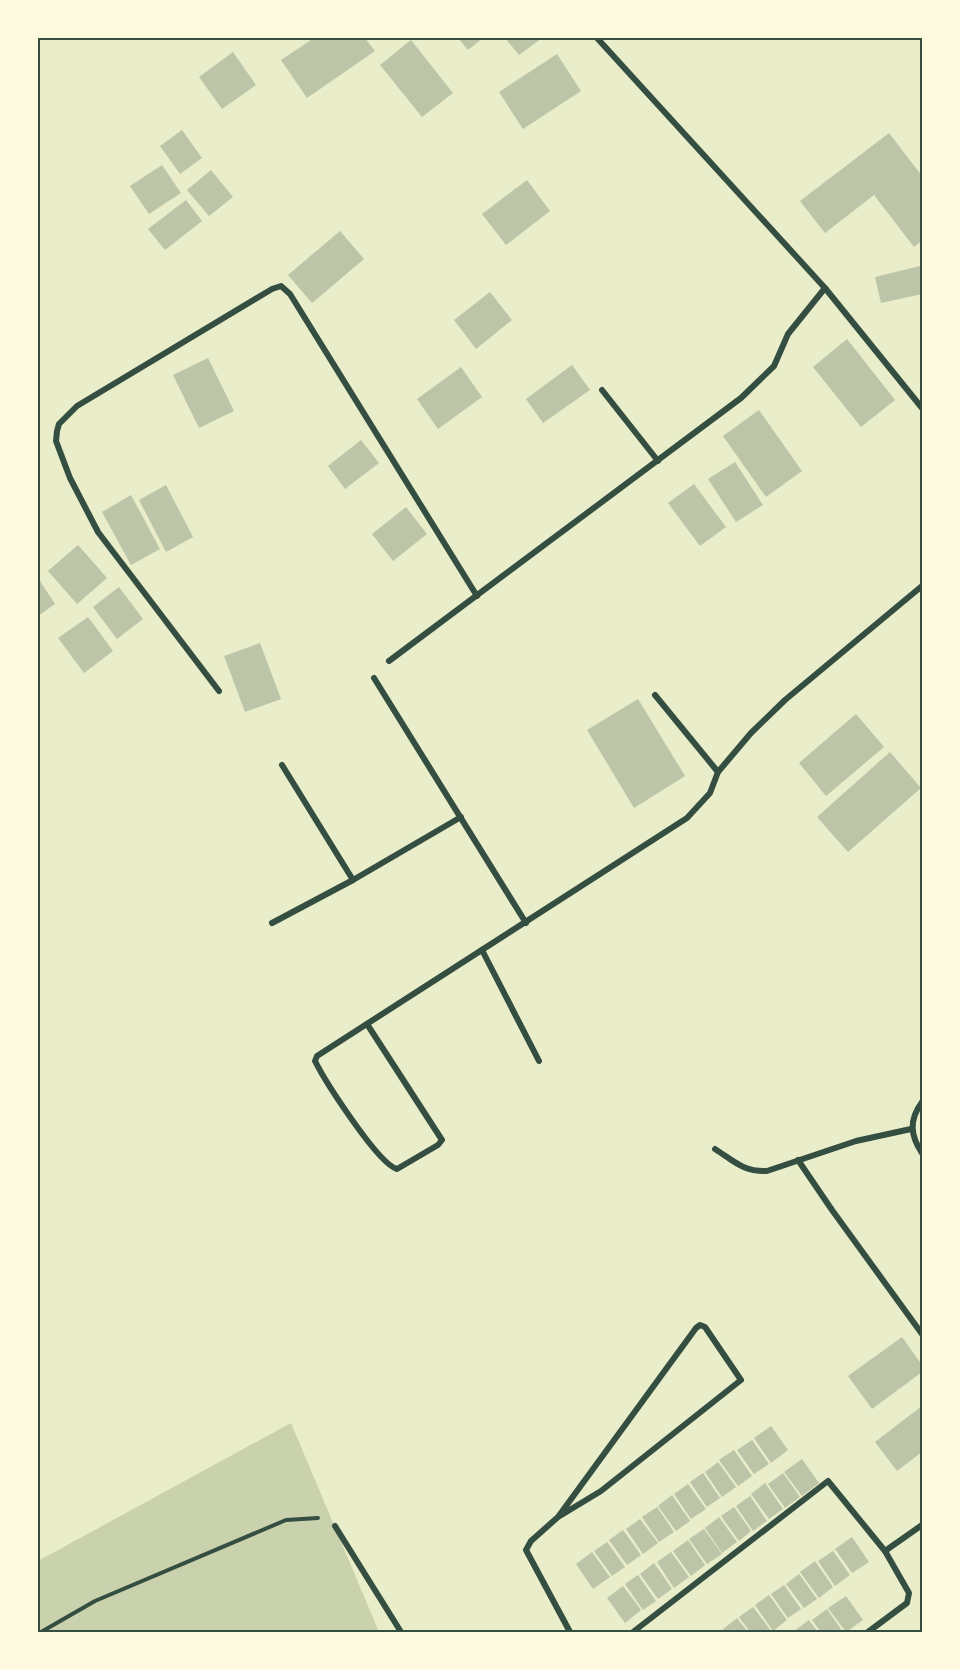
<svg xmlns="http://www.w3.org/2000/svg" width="960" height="1670" font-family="'PT Sans',sans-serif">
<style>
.green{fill:#cad2ad}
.building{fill:#bcc5a7}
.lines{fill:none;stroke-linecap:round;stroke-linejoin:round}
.path{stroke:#344e41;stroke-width:4}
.minor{stroke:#344e41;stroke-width:6}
.neatline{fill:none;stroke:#344e41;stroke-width:2}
</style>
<rect width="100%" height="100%" fill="#e9edc9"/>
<!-- green -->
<polygon class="green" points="291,1423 379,1632 38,1632 38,1561"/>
<!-- building -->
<g class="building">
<polygon points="314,38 365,38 375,51 307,98 281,60"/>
<polygon points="458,38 483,38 468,50"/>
<polygon points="505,38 542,38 519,55"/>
<polygon points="411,40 453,93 422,117 380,65"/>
<polygon points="233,52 256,85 222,109 199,77"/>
<polygon points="557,54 581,91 523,129 499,92"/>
<polygon points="182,130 202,158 180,174 160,146"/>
<polygon points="889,133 922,176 922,241 914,247 874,195 825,233 800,201"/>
<polygon points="162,165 181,193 149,214 130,186"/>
<polygon points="211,170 233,197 209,216 187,190"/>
<polygon points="527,180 550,211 506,245 482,214"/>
<polygon points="186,200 202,221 165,250 148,229"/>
<polygon points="340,231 364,259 312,303 288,275"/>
<polygon points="920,266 922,294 881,303 875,277"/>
<polygon points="490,292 512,320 476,349 454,320"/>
<polygon points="847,339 895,400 861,427 813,367"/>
<polygon points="208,358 234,411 199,428 173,375"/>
<polygon points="572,365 590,390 543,423 526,399"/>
<polygon points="461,367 482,397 438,429 417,399"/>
<polygon points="759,410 802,471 766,497 723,436"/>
<polygon points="361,440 379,463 345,489 328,466"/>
<polygon points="735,462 763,505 736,522 708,479"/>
<polygon points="694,484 726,527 700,546 668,503"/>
<polygon points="166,485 193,537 166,552 139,500"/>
<polygon points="131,495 160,549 131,565 102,512"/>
<polygon points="406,507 427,534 393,561 372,534"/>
<polygon points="78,545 107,578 77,604 48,571"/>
<polygon points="38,578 55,604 38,616"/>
<polygon points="119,587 143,619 117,639 93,607"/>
<polygon points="88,617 113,651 84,673 58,638"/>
<polygon points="260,643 281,699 245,712 224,656"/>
<polygon points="638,699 685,776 634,808 587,730"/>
<polygon points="856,714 884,747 826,796 799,763"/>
<polygon points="890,752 921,788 848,852 817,817"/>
<polygon points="902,1337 922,1365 922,1372 872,1409 848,1376"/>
<polygon points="922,1406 922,1452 897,1471 875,1442"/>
<polygon points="771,1426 788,1450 771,1463 754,1438"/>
<polygon points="752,1440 769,1464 754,1474 737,1450"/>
<polygon points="734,1450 752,1476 738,1486 719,1460"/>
<polygon points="802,1459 819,1483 802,1496 784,1472"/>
<polygon points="718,1462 736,1487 722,1497 705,1472"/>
<polygon points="703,1473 720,1498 707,1507 690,1482"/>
<polygon points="783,1473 800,1497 785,1508 768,1484"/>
<polygon points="765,1483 783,1509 769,1519 751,1494"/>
<polygon points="688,1484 706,1509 691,1519 674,1494"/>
<polygon points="672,1495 690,1521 676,1531 658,1506"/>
<polygon points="750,1496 767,1521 753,1531 736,1506"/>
<polygon points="657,1507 674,1532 659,1542 642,1517"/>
<polygon points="734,1507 751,1531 739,1541 721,1516"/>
<polygon points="719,1517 737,1542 722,1553 705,1528"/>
<polygon points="640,1519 658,1543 643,1554 626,1529"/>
<polygon points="704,1529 722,1554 707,1564 689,1539"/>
<polygon points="623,1530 641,1555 627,1565 609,1540"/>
<polygon points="852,1537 869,1562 852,1573 835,1549"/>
<polygon points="688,1540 705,1565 691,1576 673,1551"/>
<polygon points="607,1542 625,1567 612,1576 594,1551"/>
<polygon points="833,1551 850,1575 835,1586 818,1561"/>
<polygon points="592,1552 610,1577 593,1589 576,1564"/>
<polygon points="671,1552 689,1577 674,1588 657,1562"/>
<polygon points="815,1561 833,1587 819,1598 800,1572"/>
<polygon points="654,1563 672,1589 658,1599 640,1574"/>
<polygon points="799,1574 817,1599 804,1608 786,1584"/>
<polygon points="638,1575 656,1601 643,1610 625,1584"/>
<polygon points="784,1585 801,1609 788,1618 771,1594"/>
<polygon points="623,1586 641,1610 625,1623 607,1598"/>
<polygon points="769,1595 787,1620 773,1631 755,1605"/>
<polygon points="846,1596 863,1620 846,1632 828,1608"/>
<polygon points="753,1607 772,1632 750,1632 739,1617"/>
<polygon points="827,1609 843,1632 821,1632 812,1620"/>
<polygon points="737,1618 748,1632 725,1632 723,1629"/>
<polygon points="809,1620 818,1632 796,1632 794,1631"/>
</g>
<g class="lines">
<!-- path -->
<polyline class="path" points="41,1632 95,1601 286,1520 318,1518"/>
<!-- minor -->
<g class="minor">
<polyline points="597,38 825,288 922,408"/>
<polyline points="602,390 658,461"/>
<polyline points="389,661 741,398 774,366 788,334 825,288"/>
<polyline points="374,678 526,923"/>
<polyline points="219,691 98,532 70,478 56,441 57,431 59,424 77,406 272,289 281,286 290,294 477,596"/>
<polyline points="655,695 718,772"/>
<polyline points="282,765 353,880"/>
<polyline points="272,923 353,880 461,817"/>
<polyline points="482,950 539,1061"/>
<path d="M367 1024 442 1140 438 1145 397 1169C378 1164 325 1081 315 1061L317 1056 687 818 710 793 718 772 751 733 785 700 922 586"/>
<path d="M922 1102C909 1120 910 1135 922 1153"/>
<path d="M715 1149C734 1161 743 1172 767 1171L856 1141 911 1129"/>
<polyline points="798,1160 832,1210 922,1334"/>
<polyline points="558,1517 601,1491 741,1380 705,1327 700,1325 696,1328 558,1517 531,1541 526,1550 570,1632"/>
<polyline points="335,1526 401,1632"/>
<polyline points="885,1551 922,1525"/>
<polyline points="633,1632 828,1481 885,1551 909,1593 907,1603 868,1632"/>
</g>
</g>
<!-- border -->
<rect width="960" height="1670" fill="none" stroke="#fefae0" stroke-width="78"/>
<rect x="39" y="39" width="882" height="1592" class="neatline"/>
</svg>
